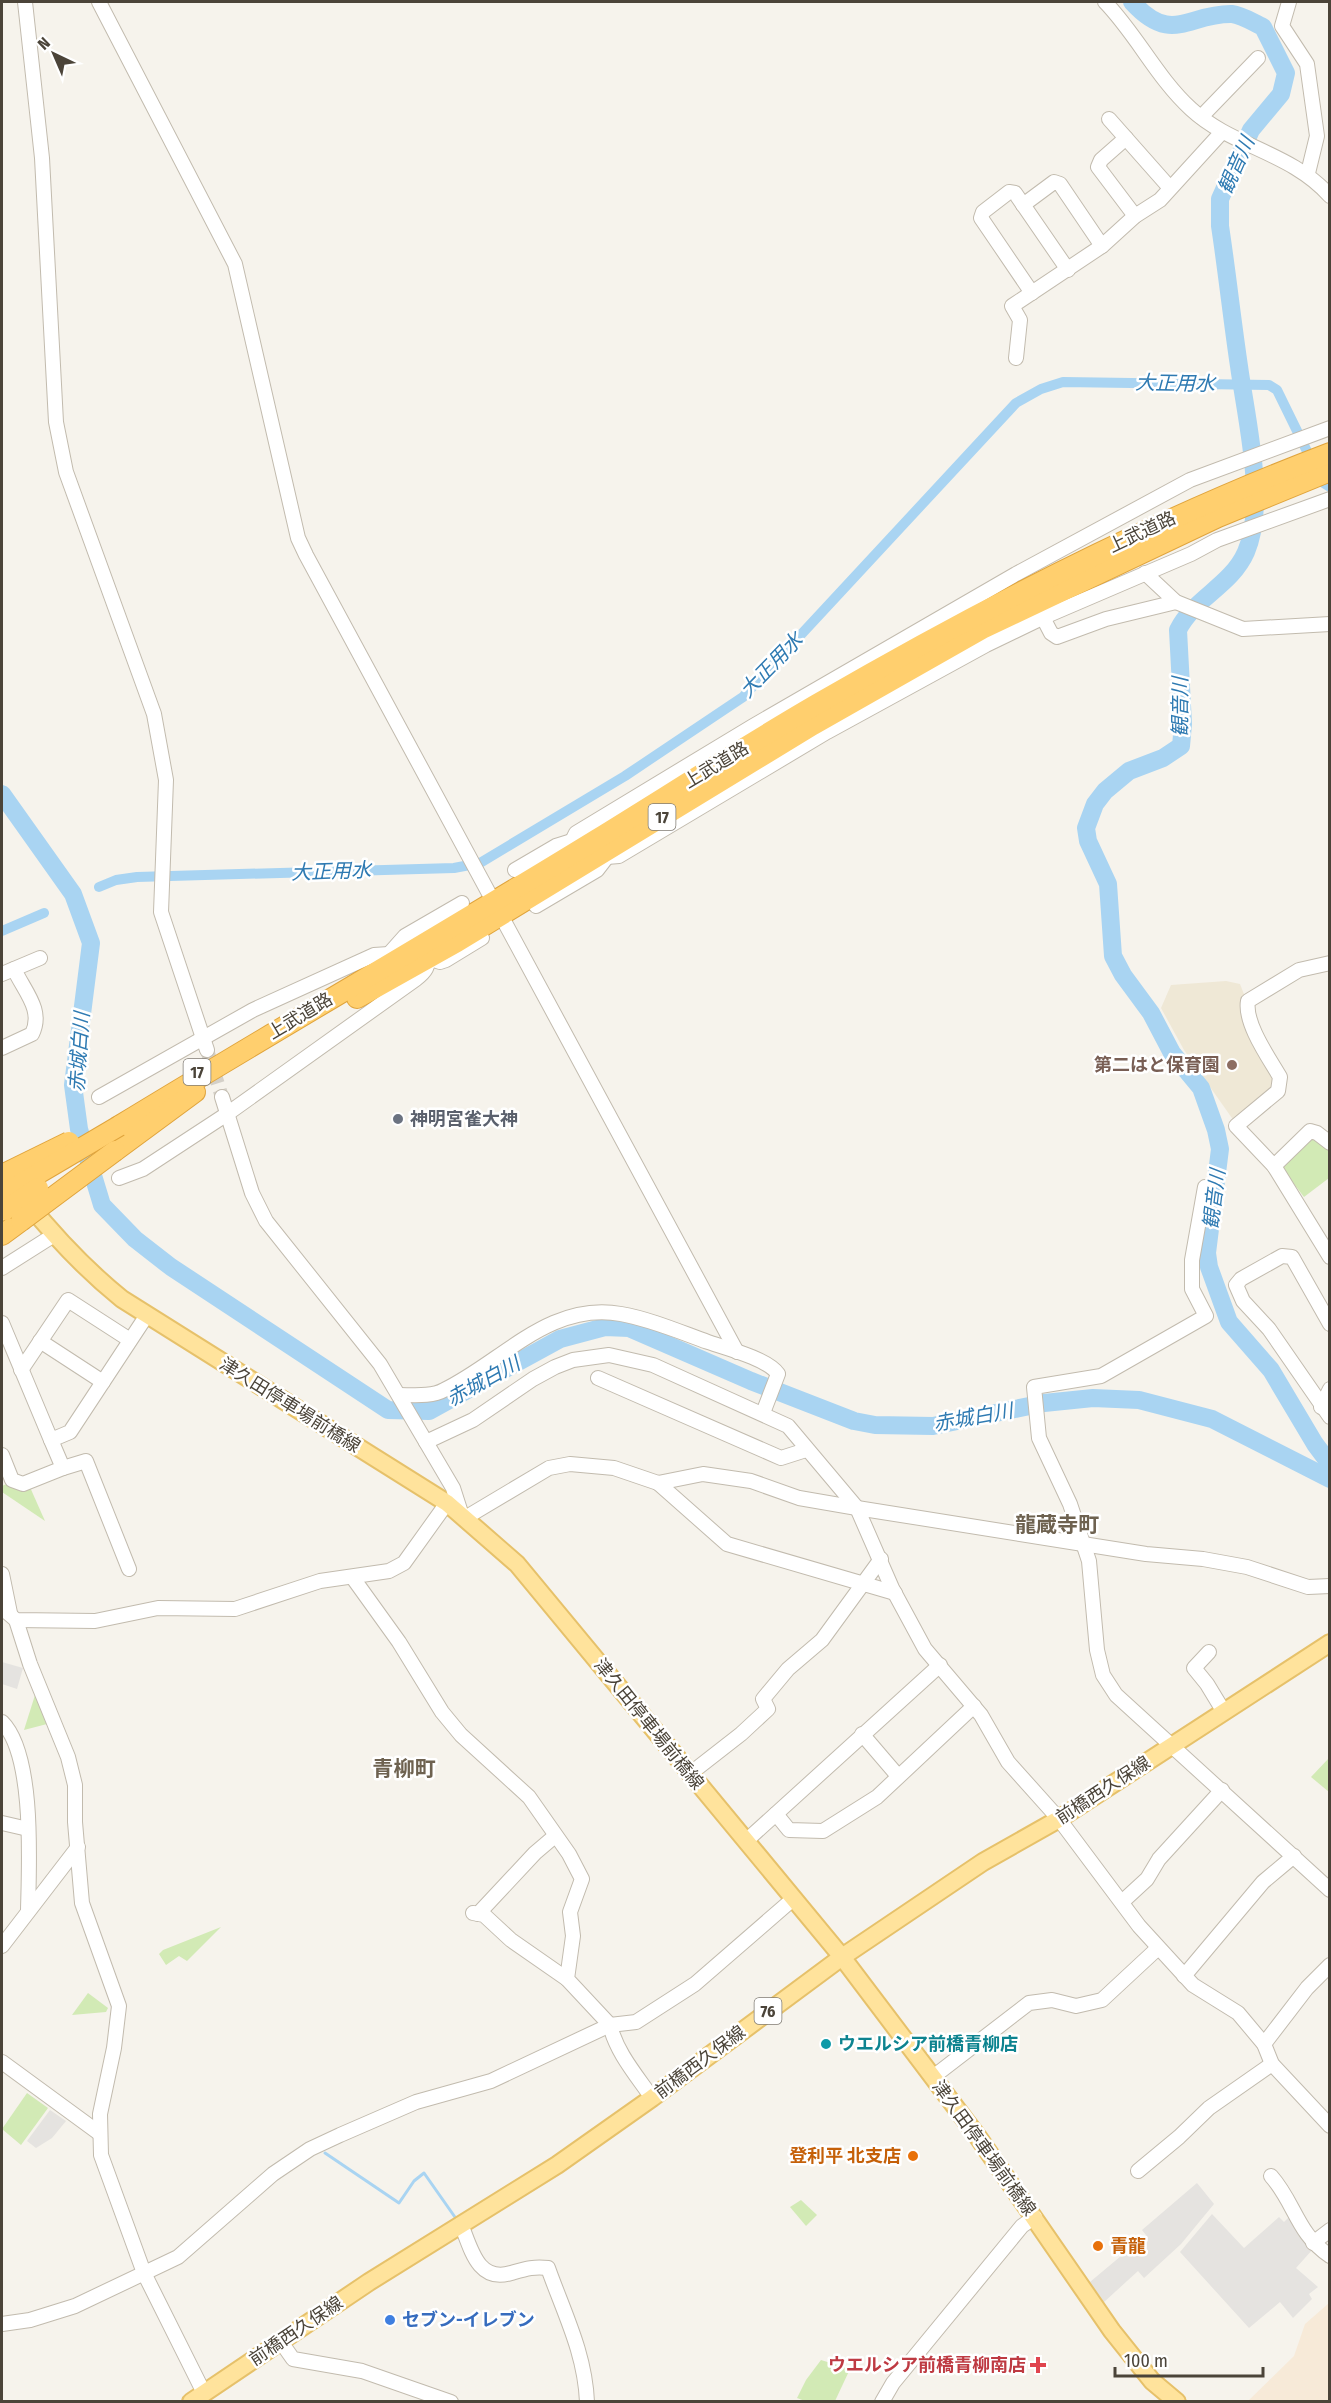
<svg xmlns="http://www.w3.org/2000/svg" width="1331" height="2403" font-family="'Fira Sans Condensed','Noto Sans JP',sans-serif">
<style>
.commercial{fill:#f7ead8}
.education{fill:#efe8d6}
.green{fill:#d2eab5}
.parking{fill:#e5e3e0}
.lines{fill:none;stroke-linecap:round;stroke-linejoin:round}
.stream{stroke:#a9d4f2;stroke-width:3}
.canal{stroke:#a9d4f2;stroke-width:10}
.river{stroke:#a9d4f2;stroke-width:18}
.minor-tunnel{stroke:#d4d0c8;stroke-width:14;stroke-dasharray:14 7;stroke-linecap:butt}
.minor-casing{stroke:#c2bbae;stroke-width:16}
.major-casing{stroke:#e6c16a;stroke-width:20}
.highway-casing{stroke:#e0a43c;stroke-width:22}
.minor{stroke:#fff;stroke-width:14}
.major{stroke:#ffe39c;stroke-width:16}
.highway{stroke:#ffcf6e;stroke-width:20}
.highway-bridge-casing{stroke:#e0a43c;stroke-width:22;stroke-linecap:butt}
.highway-bridge{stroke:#ffcf6e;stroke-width:20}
.education-dot{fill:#8d6e63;stroke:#fff;stroke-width:2}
.worship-dot{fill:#6b7280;stroke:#fff;stroke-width:2}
.culture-dot{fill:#0f9aa8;stroke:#fff;stroke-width:2}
.food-dot{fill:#e8710a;stroke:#fff;stroke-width:2}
.shop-dot{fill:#3f7fe0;stroke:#fff;stroke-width:2}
.health-dot{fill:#e0444e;stroke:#fff;stroke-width:2}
.labels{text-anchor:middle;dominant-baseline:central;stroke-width:5;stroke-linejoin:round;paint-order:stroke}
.shield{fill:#fff;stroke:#817c74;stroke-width:1.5}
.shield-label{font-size:16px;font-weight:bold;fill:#4b4439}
.street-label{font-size:18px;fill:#4b4439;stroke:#fff}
.education-label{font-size:18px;font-weight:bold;fill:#785e54;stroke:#fff;text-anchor:end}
.worship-label{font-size:18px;font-weight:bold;fill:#5b616d;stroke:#fff;text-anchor:start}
.culture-label{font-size:18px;font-weight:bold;fill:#0d838f;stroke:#fff;text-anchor:start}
.food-label{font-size:18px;font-weight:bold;fill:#c56008;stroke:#fff;text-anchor:end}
.shop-label{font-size:18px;font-weight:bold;fill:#366cbe;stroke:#fff;text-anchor:start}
.health-label{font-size:18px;font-weight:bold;fill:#be3a42;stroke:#fff;text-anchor:end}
.water-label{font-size:20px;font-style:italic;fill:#2e7ab2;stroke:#fff}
.quarter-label{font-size:21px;font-weight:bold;fill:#6e6250;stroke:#fff}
</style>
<rect width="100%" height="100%" fill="#f6f3ec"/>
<!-- commercial -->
<polygon class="commercial" points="1329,2303 1329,2401 1248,2401 1294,2356 1305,2324"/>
<!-- education -->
<polygon class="education" points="1226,981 1240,984 1277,1079 1276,1087 1234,1121 1184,1050 1161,1008 1171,985"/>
<!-- green -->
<g class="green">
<polygon points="1310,1137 1316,1137 1329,1150 1329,1178 1304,1197 1284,1171 1283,1164"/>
<polygon points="11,1482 29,1485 45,1521 2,1492 2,1486"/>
<polygon points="35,1695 47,1724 24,1730"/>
<polygon points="1329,1758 1329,1792 1311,1777"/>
<polygon points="221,1927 187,1961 179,1956 166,1965 159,1954 163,1950"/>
<polygon points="88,1993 108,2008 106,2012 72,2015"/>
<polygon points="27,2093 48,2108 21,2145 2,2129"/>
<polygon points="801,2200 817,2215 806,2226 790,2207"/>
<polygon points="821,2360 850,2369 835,2401 805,2401 797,2398 806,2380"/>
</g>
<!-- parking -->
<g class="parking">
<polygon points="2,1662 23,1668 17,1689 2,1684"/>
<polygon points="50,2110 66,2121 52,2138 36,2148 27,2141"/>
<polygon points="1197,2183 1214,2204 1181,2244 1144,2278 1138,2271 1104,2302 1090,2282 1146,2235 1142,2230"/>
<polygon points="1212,2214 1244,2248 1279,2217 1284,2222 1289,2217 1313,2249 1296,2268 1318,2287 1309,2294 1312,2299 1293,2318 1280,2302 1249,2328 1180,2252"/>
</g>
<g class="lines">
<!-- stream -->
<polyline class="stream" points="325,2153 399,2203 414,2181 424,2173 457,2220"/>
<!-- canal -->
<g class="canal">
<polyline points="99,887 116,880 137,877 454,868 480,863 625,776 743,697 1016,403 1041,389 1063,382 1269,385 1277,390 1322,482 1330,487"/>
<polyline points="2,931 44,913"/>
</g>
<!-- river -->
<g class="river">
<path d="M1132 2C1172 46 1188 13 1232 14 1242 15 1254 23 1263 27L1286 73 1281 94 1251 130 1220 199V226C1227 272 1232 319 1239 366 1246 418 1267 503 1246 552 1231 586 1194 598 1178 630L1183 724 1181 746 1163 758 1129 771 1105 791 1095 804 1086 828 1088 841 1108 884 1113 956 1123 975 1151 1013 1172 1053 1201 1088 1216 1130 1220 1149 1207 1253 1209 1267 1229 1322 1271 1370 1315 1444 1330 1464"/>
<polyline points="2,794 73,894 91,943 73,1085 79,1129 102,1205 135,1239 171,1267 388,1410 429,1411 560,1339 605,1327 629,1328 751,1381 854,1421 875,1425 933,1426 1044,1403 1093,1398 1139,1400 1212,1419 1330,1479"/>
</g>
<!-- minor-tunnel -->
<polyline class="minor-tunnel" points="207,1050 222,1097"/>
<!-- minor casing -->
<g class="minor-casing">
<g id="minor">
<polyline points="25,2 42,158 56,422 66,472 154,714 166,780 161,912 207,1050"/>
<polyline points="99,2 235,264 298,538 306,555 737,1352"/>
<path d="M1105 2C1137 35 1157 78 1191 109 1232 147 1291 152 1330 196"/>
<polyline points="1289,2 1282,26 1307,64 1317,136 1308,173"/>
<polyline points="1201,117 1258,58"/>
<polyline points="1109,119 1170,188"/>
<polyline points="1126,138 1101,160 1098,167 1135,216"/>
<polyline points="1023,205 1054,182 1060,184 1102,246"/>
<polyline points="1032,293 981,218 983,212 1009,192 1015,193 1068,270"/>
<polyline points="1016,358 1020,320 1012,306 1102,246 1135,216 1160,200 1222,132"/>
<polyline points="1145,573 1176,602 1243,629 1330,624"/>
<polyline points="1039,610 1051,633 1057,637 1106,619 1176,602"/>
<polyline points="600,850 607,857 619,856 827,732 986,645 1044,617 1191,554 1217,540 1330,499"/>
<polyline points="575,852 572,841 576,833 753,726 1016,574 1190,480 1330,428"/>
<polyline points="515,870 556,846 572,841"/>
<polyline points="536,906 597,870 607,857"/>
<polyline points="389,954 405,936 462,903"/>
<polyline points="428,958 440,962 446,960 482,938"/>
<path d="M1330 963 1299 970 1248 1001C1244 1023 1269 1058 1280 1077L1278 1091 1236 1126 1274 1166 1330 1257"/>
<polyline points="2,974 40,958"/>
<path d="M2 1048 32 1034C44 1010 24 991 14 969"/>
<polyline points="99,1097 253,1010 374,955 389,954 399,958"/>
<polyline points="222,1097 252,1193 266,1221 380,1364 453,1488 462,1516"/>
<polyline points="1274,1166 1310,1131 1317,1133 1330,1143"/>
<path d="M119 1178 143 1169 227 1114 416 979C425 972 430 966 427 955"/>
<polyline points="1205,1187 1192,1260 1192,1289 1206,1316 1101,1376 1034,1387 1039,1438 1070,1504 1089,1561 1097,1650 1103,1675 1116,1695 1330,1890"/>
<polyline points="2,1268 54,1235"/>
<polyline points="2,1323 51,1440 70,1432 147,1315"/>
<polyline points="1330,1324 1292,1257 1282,1256 1241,1279 1236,1285 1243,1301 1269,1329 1330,1417"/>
<polyline points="40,1341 103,1382"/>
<polyline points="21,1370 68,1300 130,1340"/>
<polyline points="598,1378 781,1458 806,1450"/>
<path d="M399 1395C413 1395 432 1397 444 1390 502 1362 550 1301 621 1314 650 1319 680 1332 708 1342 726 1348 768 1359 778 1374L763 1413"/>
<polyline points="1321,1407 1330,1389"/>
<polyline points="51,1440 63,1468 86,1461 129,1569"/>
<polyline points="426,1442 473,1420 533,1379 555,1367 573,1360 609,1355 653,1365 788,1426 857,1508 892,1588 925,1649 981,1715 1008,1762 1059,1819 1139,1926 1193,1985 1238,2013 1264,2044 1272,2064 1330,2126"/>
<polyline points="2,1455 12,1480 23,1484 63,1468"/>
<polyline points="658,1483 727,1544 895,1593"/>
<polyline points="465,1518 549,1468 570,1464 614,1468 658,1483 703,1474 751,1481 799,1498 857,1508 1146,1554 1203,1559 1247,1567 1308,1587 1330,1586"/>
<polyline points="2,1574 10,1613"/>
<path d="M353 1578 399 1642 442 1712 461 1735 529 1797 569 1854 582 1879 570 1912 573 1936 567 1979 610 2025C616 2052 637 2076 652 2098"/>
<polyline points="2,1608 16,1620 95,1621 158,1608 235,1609 320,1581 389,1571 404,1563 447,1503"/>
<polyline points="16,1620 30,1664 68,1757 75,1785 75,1822 82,1903 119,2006 114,2048 100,2114 101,2155 144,2273 204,2393"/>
<polyline points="1209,1652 1194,1668 1207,1684 1224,1712"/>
<path d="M2 1722C35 1755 29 1865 28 1910"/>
<polyline points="862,1734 898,1776"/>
<polyline points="691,1773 741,1734 768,1709 763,1699 788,1669 822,1640 881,1559"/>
<polyline points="776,1814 789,1830 823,1831 877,1797 974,1706"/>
<polyline points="2,1823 28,1829"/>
<polyline points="746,1841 940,1665"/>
<polyline points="1122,1902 1147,1879 1159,1859 1222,1790"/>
<polyline points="473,1913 484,1915 511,1940 567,1979"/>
<polyline points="478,1914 535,1853 555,1836"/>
<polyline points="2,1946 78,1847"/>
<polyline points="1184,1976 1263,1882 1294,1856"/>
<polyline points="1264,2044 1307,1988 1330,1965"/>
<polyline points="2,2062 99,2133"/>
<polyline points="933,2077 1029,2003 1052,2000 1076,2006 1102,2000 1158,1948"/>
<polyline points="1138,2171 1179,2137 1209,2108 1272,2064"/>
<path d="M1271 2176C1295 2203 1297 2234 1330 2256"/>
<path d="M461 2224C471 2249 478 2283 511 2273 525 2269 534 2266 548 2268 564 2313 585 2353 587 2402"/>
<polyline points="1313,2243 1330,2230"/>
<polyline points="2,2324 30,2320 75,2306 178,2257 273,2174 310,2149 340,2135 416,2102 491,2081 610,2025 636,2022 695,1984 793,1899"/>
<polyline points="281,2342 293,2359 362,2371 451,2402"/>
<polyline points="882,2402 893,2383 1022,2226 1035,2217"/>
</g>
</g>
<!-- major casing -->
<g class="major-casing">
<g id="major">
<path d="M26 1201C55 1237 86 1270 122 1299L447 1503 517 1564 842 1957 978 2137 1112 2331 1152 2381 1177 2402"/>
<polyline points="191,2402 369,2282 557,2165 652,2098 842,1957 983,1862 1059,1819 1330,1643"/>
</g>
</g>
<!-- highway casing -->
<g class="highway-casing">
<g id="highway">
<polyline points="357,998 457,942 813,725 982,629 1218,517 1330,471"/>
<path d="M119 1126C278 1029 439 936 597 839 670 794 743 747 817 704 982 608 1151 521 1330 453"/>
<polyline points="115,1151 195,1092"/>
<polyline points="2,1235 21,1221"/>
</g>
</g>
<!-- minor -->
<use href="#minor" class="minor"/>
<!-- major -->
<use href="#major" class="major"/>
<!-- highway -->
<use href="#highway" class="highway"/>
<!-- highway-bridge casing -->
<g class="highway-bridge-casing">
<g id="highway-bridge">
<polyline points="2,1175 69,1142"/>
<polyline points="2,1195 119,1126"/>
<polyline points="5,1210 38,1188"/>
<polyline points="21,1221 115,1151"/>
</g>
</g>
<!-- highway-bridge -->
<use href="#highway-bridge" class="highway-bridge"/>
</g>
<!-- markers -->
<circle class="education-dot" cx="1232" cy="1065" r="6"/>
<circle class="worship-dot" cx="398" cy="1119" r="6"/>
<circle class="culture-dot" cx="826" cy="2044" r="6"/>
<g class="food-dot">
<circle cx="913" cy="2156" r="6"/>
<circle cx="1098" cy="2246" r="6"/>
</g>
<circle class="shop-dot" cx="390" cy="2320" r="6"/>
<path class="health-dot" d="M1035 2356h6v6h6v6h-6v6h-6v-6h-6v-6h6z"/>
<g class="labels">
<!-- shield labels -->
<g class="shield">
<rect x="648.5" y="804" width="27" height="26" rx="4.5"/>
<rect x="183.5" y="1059" width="27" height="26" rx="4.5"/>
<rect x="754.5" y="1998" width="27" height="26" rx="4.5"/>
</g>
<g class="shield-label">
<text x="662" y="817">17</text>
<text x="197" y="1072">17</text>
<text x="768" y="2011">76</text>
</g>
<!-- street labels -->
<g class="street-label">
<text transform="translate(1142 532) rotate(-25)">上武道路</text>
<text transform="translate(716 765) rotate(-31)">上武道路</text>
<text transform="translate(300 1016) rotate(-31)">上武道路</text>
<text transform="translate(290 1405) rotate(32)">津久田停車場前橋線</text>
<text transform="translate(649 1724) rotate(51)">津久田停車場前橋線</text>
<text transform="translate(1103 1790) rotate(-33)">前橋西久保線</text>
<text transform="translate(700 2062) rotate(-37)">前橋西久保線</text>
<text transform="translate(984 2148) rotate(54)">津久田停車場前橋線</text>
<text transform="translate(296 2331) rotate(-34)">前橋西久保線</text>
</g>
<!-- education labels -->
<g class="education-label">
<text x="1220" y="1065">第二はと保育園</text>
</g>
<!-- worship labels -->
<g class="worship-label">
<text x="410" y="1119">神明宮雀大神</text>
</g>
<!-- culture labels -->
<g class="culture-label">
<text x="838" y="2044">ウエルシア前橋青柳店</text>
</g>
<!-- food labels -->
<g class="food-label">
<text x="901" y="2156">登利平 北支店</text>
<text x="1110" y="2246" text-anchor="start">青龍</text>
</g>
<!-- shop labels -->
<g class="shop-label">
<text x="402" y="2320">セブン-イレブン</text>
</g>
<!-- health labels -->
<g class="health-label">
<text x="1026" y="2365">ウエルシア前橋青柳南店</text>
</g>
<!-- water labels -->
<g class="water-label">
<text transform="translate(1236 165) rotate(-66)">観音川</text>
<text transform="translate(1175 383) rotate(1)">大正用水</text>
<text transform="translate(771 665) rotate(-46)">大正用水</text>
<text transform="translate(1180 707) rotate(-90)">観音川</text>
<text transform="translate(331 871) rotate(-2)">大正用水</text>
<text transform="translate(79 1052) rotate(-86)">赤城白川</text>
<text transform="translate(1214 1199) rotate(-83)">観音川</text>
<text transform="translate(483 1381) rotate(-29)">赤城白川</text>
<text transform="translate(973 1417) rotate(-10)">赤城白川</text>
</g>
<!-- quarter labels -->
<g class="quarter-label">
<text x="1057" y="1525">龍蔵寺町</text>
<text x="404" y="1769">青柳町</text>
</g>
</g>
<!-- border -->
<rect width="1331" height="2403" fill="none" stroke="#4b4439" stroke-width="6"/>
<!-- north arrow -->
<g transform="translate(54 54) rotate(316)" stroke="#ffffff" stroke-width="4.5" paint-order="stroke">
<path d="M0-4.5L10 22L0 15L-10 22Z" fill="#4b4439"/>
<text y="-9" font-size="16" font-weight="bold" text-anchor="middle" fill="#4b4439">N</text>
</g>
<!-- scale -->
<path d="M1115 2367v9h148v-9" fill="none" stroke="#4b4439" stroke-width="3"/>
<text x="1124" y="2367" font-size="18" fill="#4b4439" stroke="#ffffff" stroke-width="4.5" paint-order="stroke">100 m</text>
</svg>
